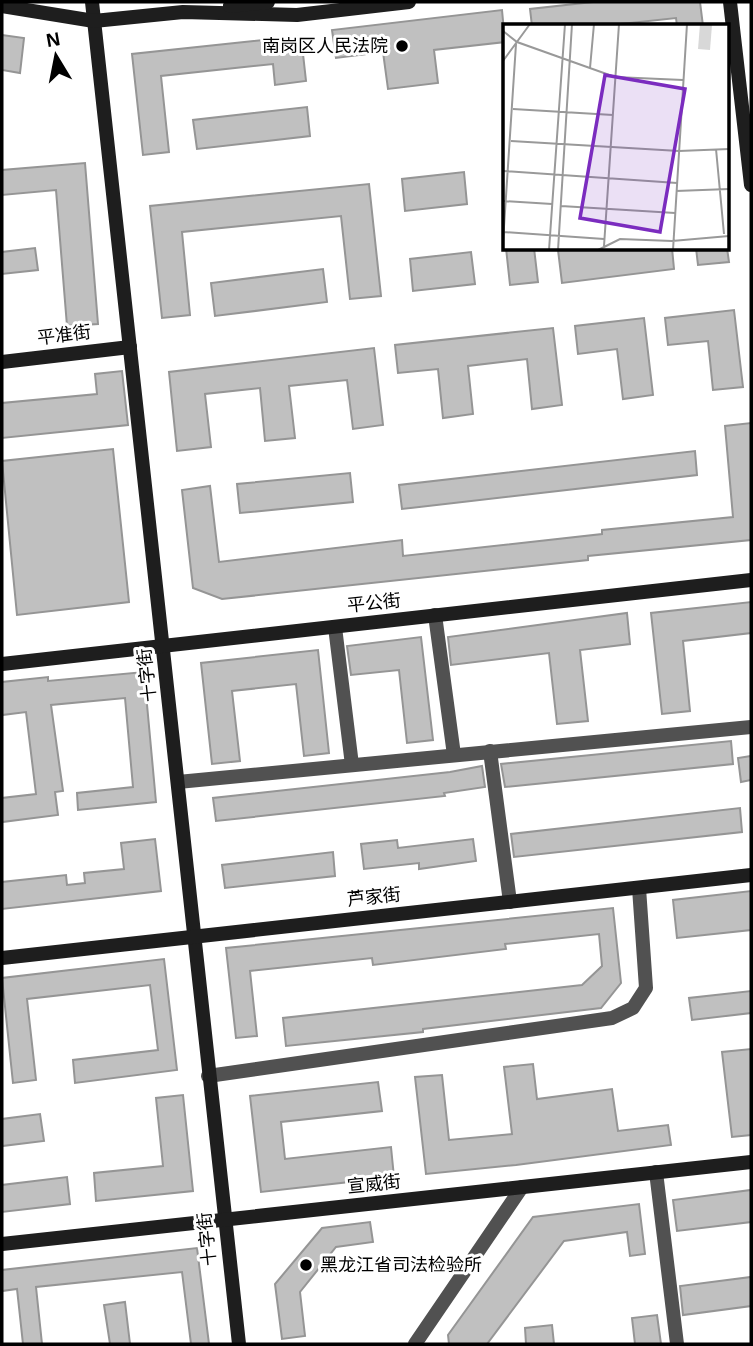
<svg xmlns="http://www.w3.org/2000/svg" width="753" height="1346" font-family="Arial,'Noto Sans SC',sans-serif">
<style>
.building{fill:#c0c0c0;stroke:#959595;stroke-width:2}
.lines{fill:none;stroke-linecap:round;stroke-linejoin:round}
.street{stroke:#515151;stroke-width:14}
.secondary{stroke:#1e1e1e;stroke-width:14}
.poi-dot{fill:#000;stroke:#fff;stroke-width:2.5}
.labels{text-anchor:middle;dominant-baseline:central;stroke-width:6;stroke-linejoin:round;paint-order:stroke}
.poi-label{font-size:18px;fill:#000;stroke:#fff;text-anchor:end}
.street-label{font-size:18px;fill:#000;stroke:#fff}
.inset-road{fill:none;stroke:#999;stroke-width:2}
.view{fill:#7b2cbf;fill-opacity:0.15;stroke:#7b2cbf;stroke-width:3.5}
.inset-edge{fill:none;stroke:#000;stroke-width:3.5}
</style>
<rect width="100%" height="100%" fill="#fff"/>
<!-- building -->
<g class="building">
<polygon points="593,2 700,2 703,26 677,26 676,18 602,26 532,26 530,9"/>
<polygon points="502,10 505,42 434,50 438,83 388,89 383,52 336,58 332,30"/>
<polygon points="2,35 24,38 20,73 2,70"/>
<polygon points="301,36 306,81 275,85 273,64 161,76 169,152 143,155 132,54"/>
<polygon points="307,107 310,136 197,149 193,120"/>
<polygon points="85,163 98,324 67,326 56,190 2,195 2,170"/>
<polygon points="464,172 467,204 405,211 402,179"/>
<polygon points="369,184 381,296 350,299 341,216 182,232 190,315 162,318 150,206"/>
<polygon points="35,248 38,270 2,274 2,252"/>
<polygon points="506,248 534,248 538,282 510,285"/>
<polygon points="569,248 672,248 674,269 562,283 558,250"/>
<polygon points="696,248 727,248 729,262 698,265"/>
<polygon points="471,252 475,284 413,291 410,259"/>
<polygon points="323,269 327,302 215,316 211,283"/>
<polygon points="734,310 743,387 713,390 708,341 668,345 665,318"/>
<polygon points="644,318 653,395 623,399 617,349 578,354 575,326"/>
<polygon points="553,328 562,405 532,409 527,359 468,366 473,414 443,418 438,369 398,373 395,345"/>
<polygon points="374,348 383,425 353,429 347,380 289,386 295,438 265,441 260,388 205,394 211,447 177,451 169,372"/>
<polygon points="122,371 128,425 2,438 2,403 97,394 95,374"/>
<polygon points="751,423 751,540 588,556 588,560 222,599 193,588 182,490 210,486 219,562 402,540 403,556 602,534 602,530 733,517 725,426"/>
<polygon points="113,449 129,602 17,615 2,461"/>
<polygon points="695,451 697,475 402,509 399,485"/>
<polygon points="350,473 353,502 240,513 237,484"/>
<polygon points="751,602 751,633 683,641 690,711 662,714 651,613"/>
<polygon points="627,613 630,644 580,650 588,721 557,724 549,653 451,665 448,637"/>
<polygon points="421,637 433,740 407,743 399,670 351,675 347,646"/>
<polygon points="318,650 329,753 304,756 296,684 232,691 240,761 212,764 201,663"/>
<polygon points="144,672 156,802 78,810 77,793 133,787 125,698 51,705 63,791 55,792 58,815 2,822 2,798 36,794 26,712 2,715 2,682 48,677 48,681"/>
<polygon points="731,741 733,764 505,787 501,764"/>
<polygon points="751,756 751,780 741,782 738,758"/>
<polygon points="482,766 485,787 444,793 445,796 216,821 213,798 450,772"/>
<polygon points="740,808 742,832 514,857 511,834"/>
<polygon points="155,839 161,891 2,909 2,882 66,875 67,885 85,883 84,873 124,869 121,843"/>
<polygon points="473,839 476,861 419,869 419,863 364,869 361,844 397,840 398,848"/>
<polygon points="333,852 335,876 225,888 222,865"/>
<polygon points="751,891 751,930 677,938 673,900"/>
<polygon points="613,908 621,983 601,1008 423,1029 423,1032 286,1046 283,1018 582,985 602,966 599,934 505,944 506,949 373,965 372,958 250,971 257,1036 236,1038 226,948"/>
<polygon points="164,959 177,1070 75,1083 73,1060 158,1050 150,985 27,999 36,1080 13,1083 2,978"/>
<polygon points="751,991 751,1013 692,1020 689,998"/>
<polygon points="751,1049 751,1135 732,1137 722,1052"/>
<polygon points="533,1064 537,1099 612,1089 618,1131 668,1125 671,1145 516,1165 426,1174 415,1077 442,1075 449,1140 512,1134 504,1067"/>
<polygon points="378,1082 382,1111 281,1122 285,1159 391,1147 394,1177 261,1192 250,1096"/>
<polygon points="183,1095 193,1191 96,1201 94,1173 163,1166 156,1098"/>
<polygon points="40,1114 44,1141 2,1146 2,1119"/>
<polygon points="67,1177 70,1204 2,1212 2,1185"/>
<polygon points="751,1190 751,1222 677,1231 673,1200"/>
<polygon points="639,1204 645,1254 630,1256 627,1232 564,1241 487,1344 449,1344 448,1335 533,1217"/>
<polygon points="370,1222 373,1242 336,1247 300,1292 305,1336 282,1339 275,1284 322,1228"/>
<polygon points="197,1248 209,1344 191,1344 182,1272 36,1287 42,1344 23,1344 17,1289 2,1291 2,1270"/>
<polygon points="751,1277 751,1306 683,1315 680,1286"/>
<polygon points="125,1302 130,1344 110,1344 104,1305"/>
<polygon points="657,1315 661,1344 635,1344 632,1318"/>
<polygon points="552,1325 554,1344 526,1344 525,1328"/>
</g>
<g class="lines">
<!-- street -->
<g class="street">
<polyline points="435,615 454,755"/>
<polyline points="335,627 352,765"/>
<polyline points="490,751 510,902"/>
<polyline points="178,782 751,727"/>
<polyline points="208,1076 612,1018 633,1008 646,988 639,888"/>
<polyline points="656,1172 677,1344"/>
<polyline points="415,1344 522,1187"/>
</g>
<!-- secondary -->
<g class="secondary">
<polyline points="92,2 239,1344"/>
<polyline points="730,2 751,185"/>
<polyline points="2,6 94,21 183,12 297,15 409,2"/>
<polyline points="230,6 268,2"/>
<polyline points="2,362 130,347"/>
<polyline points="2,664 751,580"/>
<polyline points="2,958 751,875"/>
<polyline points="2,1244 751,1162"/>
</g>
</g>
<!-- markers -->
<g class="poi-dot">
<circle cx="402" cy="46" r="7"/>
<circle cx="306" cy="1265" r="7"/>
</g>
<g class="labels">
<!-- poi labels -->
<g class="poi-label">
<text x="388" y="46">南岗区人民法院</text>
<text x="320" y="1265" text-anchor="start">黑龙江省司法检验所</text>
</g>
<!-- street labels -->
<g class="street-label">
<text transform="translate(64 335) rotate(-7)">平准街</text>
<text transform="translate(374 603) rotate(-6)">平公街</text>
<text transform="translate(147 675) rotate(-96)">十字街</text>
<text transform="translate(374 897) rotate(-6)">芦家街</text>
<text transform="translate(374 1184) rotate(-6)">宣威街</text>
<text transform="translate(207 1239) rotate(-96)">十字街</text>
</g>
</g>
<!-- overview -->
<g transform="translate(503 24)">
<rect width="226" height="226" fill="#fff"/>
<path d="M197 0 209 1 207 26 195 25Z" fill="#d8d8d8"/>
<path class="inset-road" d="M0 7 14 18 112 53 180 56M0 37 27 0M87 44 91 0M10 85 110 91M8 117 176 127 226 125M213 125 221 210M0 147 174 159M173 167 226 165M0 177 49 180M58 182 172 189M0 208 101 215M0 218 13 20M101 222 116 0M46 226 62 0M55 226 69 0M95 226 117 215 169 217 226 212M170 226 184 0"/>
<path class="view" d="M102 51 182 65 157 208 77 194Z"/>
<rect width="226" height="226" class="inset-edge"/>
</g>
<!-- border -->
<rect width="753" height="1346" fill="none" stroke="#000000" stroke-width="7"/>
<!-- north arrow -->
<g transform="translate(56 56) rotate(350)" stroke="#ffffff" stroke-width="5" paint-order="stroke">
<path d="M0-5L12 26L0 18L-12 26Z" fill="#000000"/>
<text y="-10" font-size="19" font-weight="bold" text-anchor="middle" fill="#000000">N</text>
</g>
</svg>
